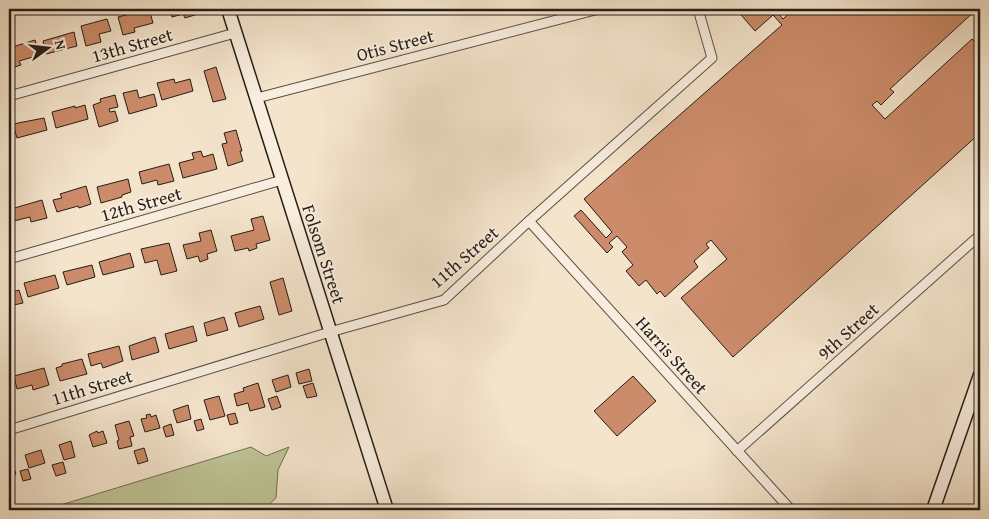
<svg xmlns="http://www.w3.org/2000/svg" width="989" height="519" font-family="'Gentium Book Plus',serif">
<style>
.green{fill:#bec496;stroke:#727055}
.building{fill:#cc8b6a;stroke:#251d14}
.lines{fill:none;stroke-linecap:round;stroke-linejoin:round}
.street-casing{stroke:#594f42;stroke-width:11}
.secondary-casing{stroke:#251d14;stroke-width:15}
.street{stroke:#f8edde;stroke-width:9}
.secondary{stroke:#f8edde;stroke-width:12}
.labels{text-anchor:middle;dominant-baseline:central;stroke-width:4;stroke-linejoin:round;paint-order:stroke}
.street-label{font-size:18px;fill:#251d14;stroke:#f8edde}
</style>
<rect width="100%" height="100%" fill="#f4e4cc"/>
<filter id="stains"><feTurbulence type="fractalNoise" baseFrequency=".004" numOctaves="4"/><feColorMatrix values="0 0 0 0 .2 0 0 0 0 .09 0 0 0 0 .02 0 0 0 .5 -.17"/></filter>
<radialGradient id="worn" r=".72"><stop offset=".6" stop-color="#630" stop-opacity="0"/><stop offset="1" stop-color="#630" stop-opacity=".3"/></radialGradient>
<!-- green -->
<polygon class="green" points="251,447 266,456 289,447 278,470 276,498 263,510 44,510"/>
<!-- building -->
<g class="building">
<polygon points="149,9 153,23 134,28 135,32 123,35 118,17"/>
<polygon points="169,9 197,9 198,14 185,18 183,14 172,17"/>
<polygon points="736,9 782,9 778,13 783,19 794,9 977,9 890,89 894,92 881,105 877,101 872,105 885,119 972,39 980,48 980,133 733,357 681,298 727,259 711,240 706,244 709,248 694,261 698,267 665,297 660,291 657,294 646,280 639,286 626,271 633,265 622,252 627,247 617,236 609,243 613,247 607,253 574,216 581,210 606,238 612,232 584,199 782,25 773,15 755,31"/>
<polygon points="107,19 111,31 99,34 101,42 86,46 81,26"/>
<polygon points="74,32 77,46 46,54 43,41"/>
<polygon points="35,40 40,55 19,61 21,65 9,69 9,48"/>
<polygon points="216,67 226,99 213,102 204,71"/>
<polygon points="174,79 175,83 190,79 193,91 162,100 157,83"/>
<polygon points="137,90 139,98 154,94 157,106 129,114 123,93"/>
<polygon points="115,95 118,107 109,109 110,112 115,111 118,121 99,127 93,105 101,102 100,99"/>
<polygon points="85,105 88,119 56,128 52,112 75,106 75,108"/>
<polygon points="44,118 47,130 17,138 13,124"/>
<polygon points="236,130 242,151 240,151 243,161 228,166 222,144 227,143 224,133"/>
<polygon points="201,151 203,157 213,154 217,169 183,178 179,163 194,159 192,153"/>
<polygon points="169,164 174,181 158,185 157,180 142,184 139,172"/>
<polygon points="128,179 131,192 122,195 122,197 101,203 97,187"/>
<polygon points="86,186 91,204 79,208 78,206 57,212 53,200 62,198 60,194"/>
<polygon points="42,200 47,218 31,222 30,217 14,221 11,209"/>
<polygon points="263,216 270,240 256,244 257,248 249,251 248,248 235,251 231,236 254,230 251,219"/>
<polygon points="211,230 217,251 207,254 208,259 200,262 198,256 187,259 183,245 201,241 199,233"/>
<polygon points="169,243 177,271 161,275 157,260 145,263 141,249"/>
<polygon points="130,253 134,267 103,275 99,262"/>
<polygon points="92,265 95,277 67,285 63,272"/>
<polygon points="55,275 59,288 28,297 24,283"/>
<polygon points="283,278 292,311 279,315 270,282"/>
<polygon points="19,290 23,303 9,306 9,293"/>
<polygon points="260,306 264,319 239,327 235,313"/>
<polygon points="224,317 228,330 207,336 204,323"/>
<polygon points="193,326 197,341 169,349 165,334"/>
<polygon points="155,337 159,352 132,360 129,346"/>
<polygon points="119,346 123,361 103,368 101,363 91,366 88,354"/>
<polygon points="82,359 87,374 60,381 56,368 62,366 62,364"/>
<polygon points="44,368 49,385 33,390 32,385 17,389 14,376"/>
<polygon points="309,369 312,381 299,384 296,373"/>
<polygon points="288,375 291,387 276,392 272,380"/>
<polygon points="633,376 656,401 617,436 594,411"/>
<polygon points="258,383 265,407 250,411 248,403 237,406 234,394 244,391 243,388"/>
<polygon points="313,383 317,396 307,398 303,386"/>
<polygon points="219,396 225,416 210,420 204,400"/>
<polygon points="277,396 281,407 272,410 268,399"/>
<polygon points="188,405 191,419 177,423 173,410"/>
<polygon points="235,413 238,423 230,425 227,415"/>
<polygon points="150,414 151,417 156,415 160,428 145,432 141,419 147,418 146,415"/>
<polygon points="201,419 204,429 197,431 194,421"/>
<polygon points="129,421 134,436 130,437 132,446 119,449 117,441 119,440 115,425"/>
<polygon points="171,424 174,435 166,437 163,427"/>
<polygon points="97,431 98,433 103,431 107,443 93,447 89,435"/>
<polygon points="71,441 75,457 64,460 59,445"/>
<polygon points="144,448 148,461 138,464 134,451"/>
<polygon points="41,450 45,463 29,468 25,455"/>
<polygon points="11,459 16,474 9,476 9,460"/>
<polygon points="63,462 66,473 56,476 52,465"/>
<polygon points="28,469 31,479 23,481 20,471"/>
</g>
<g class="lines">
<!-- street casing -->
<g class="street-casing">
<g id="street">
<polyline points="9,96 235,33"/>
<polyline points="257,98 599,9"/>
<polyline points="529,221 791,510"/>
<polyline points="9,259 282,180"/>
<polyline points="9,430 330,332 444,300 529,221 712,58 698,9"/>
<polyline points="737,451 980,235"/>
</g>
</g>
<!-- secondary casing -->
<g class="secondary-casing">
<g id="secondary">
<polyline points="228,9 387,510"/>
<polyline points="933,510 980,375"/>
</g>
</g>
<!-- street -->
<use href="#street" class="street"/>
<!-- secondary -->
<use href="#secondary" class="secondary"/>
</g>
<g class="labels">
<!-- street labels -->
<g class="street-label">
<text transform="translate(132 45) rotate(-16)">13th Street</text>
<text transform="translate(395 45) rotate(-15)">Otis Street</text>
<text transform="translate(141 204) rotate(-16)">12th Street</text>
<text transform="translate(324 254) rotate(72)">Folsom Street</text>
<text transform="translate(464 257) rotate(-41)">11th Street</text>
<text transform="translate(848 331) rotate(-42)">9th Street</text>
<text transform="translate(672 355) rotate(48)">Harris Street</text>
<text transform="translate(92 387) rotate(-17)">11th Street</text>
</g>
</g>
<!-- margin -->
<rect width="989" height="519" fill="none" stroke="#f4e4cc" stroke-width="30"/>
<rect x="10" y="10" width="969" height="499" fill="none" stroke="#251d14" stroke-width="2.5"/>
<rect x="15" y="15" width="959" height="489" fill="none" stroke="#251d14"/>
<!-- north arrow -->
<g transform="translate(48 48) rotate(75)" stroke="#f8edde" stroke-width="4" paint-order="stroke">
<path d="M0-4L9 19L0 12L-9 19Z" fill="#251d14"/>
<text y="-8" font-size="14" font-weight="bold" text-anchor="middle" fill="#251d14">N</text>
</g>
<rect width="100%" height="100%" filter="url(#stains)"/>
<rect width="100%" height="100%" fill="url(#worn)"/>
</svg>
